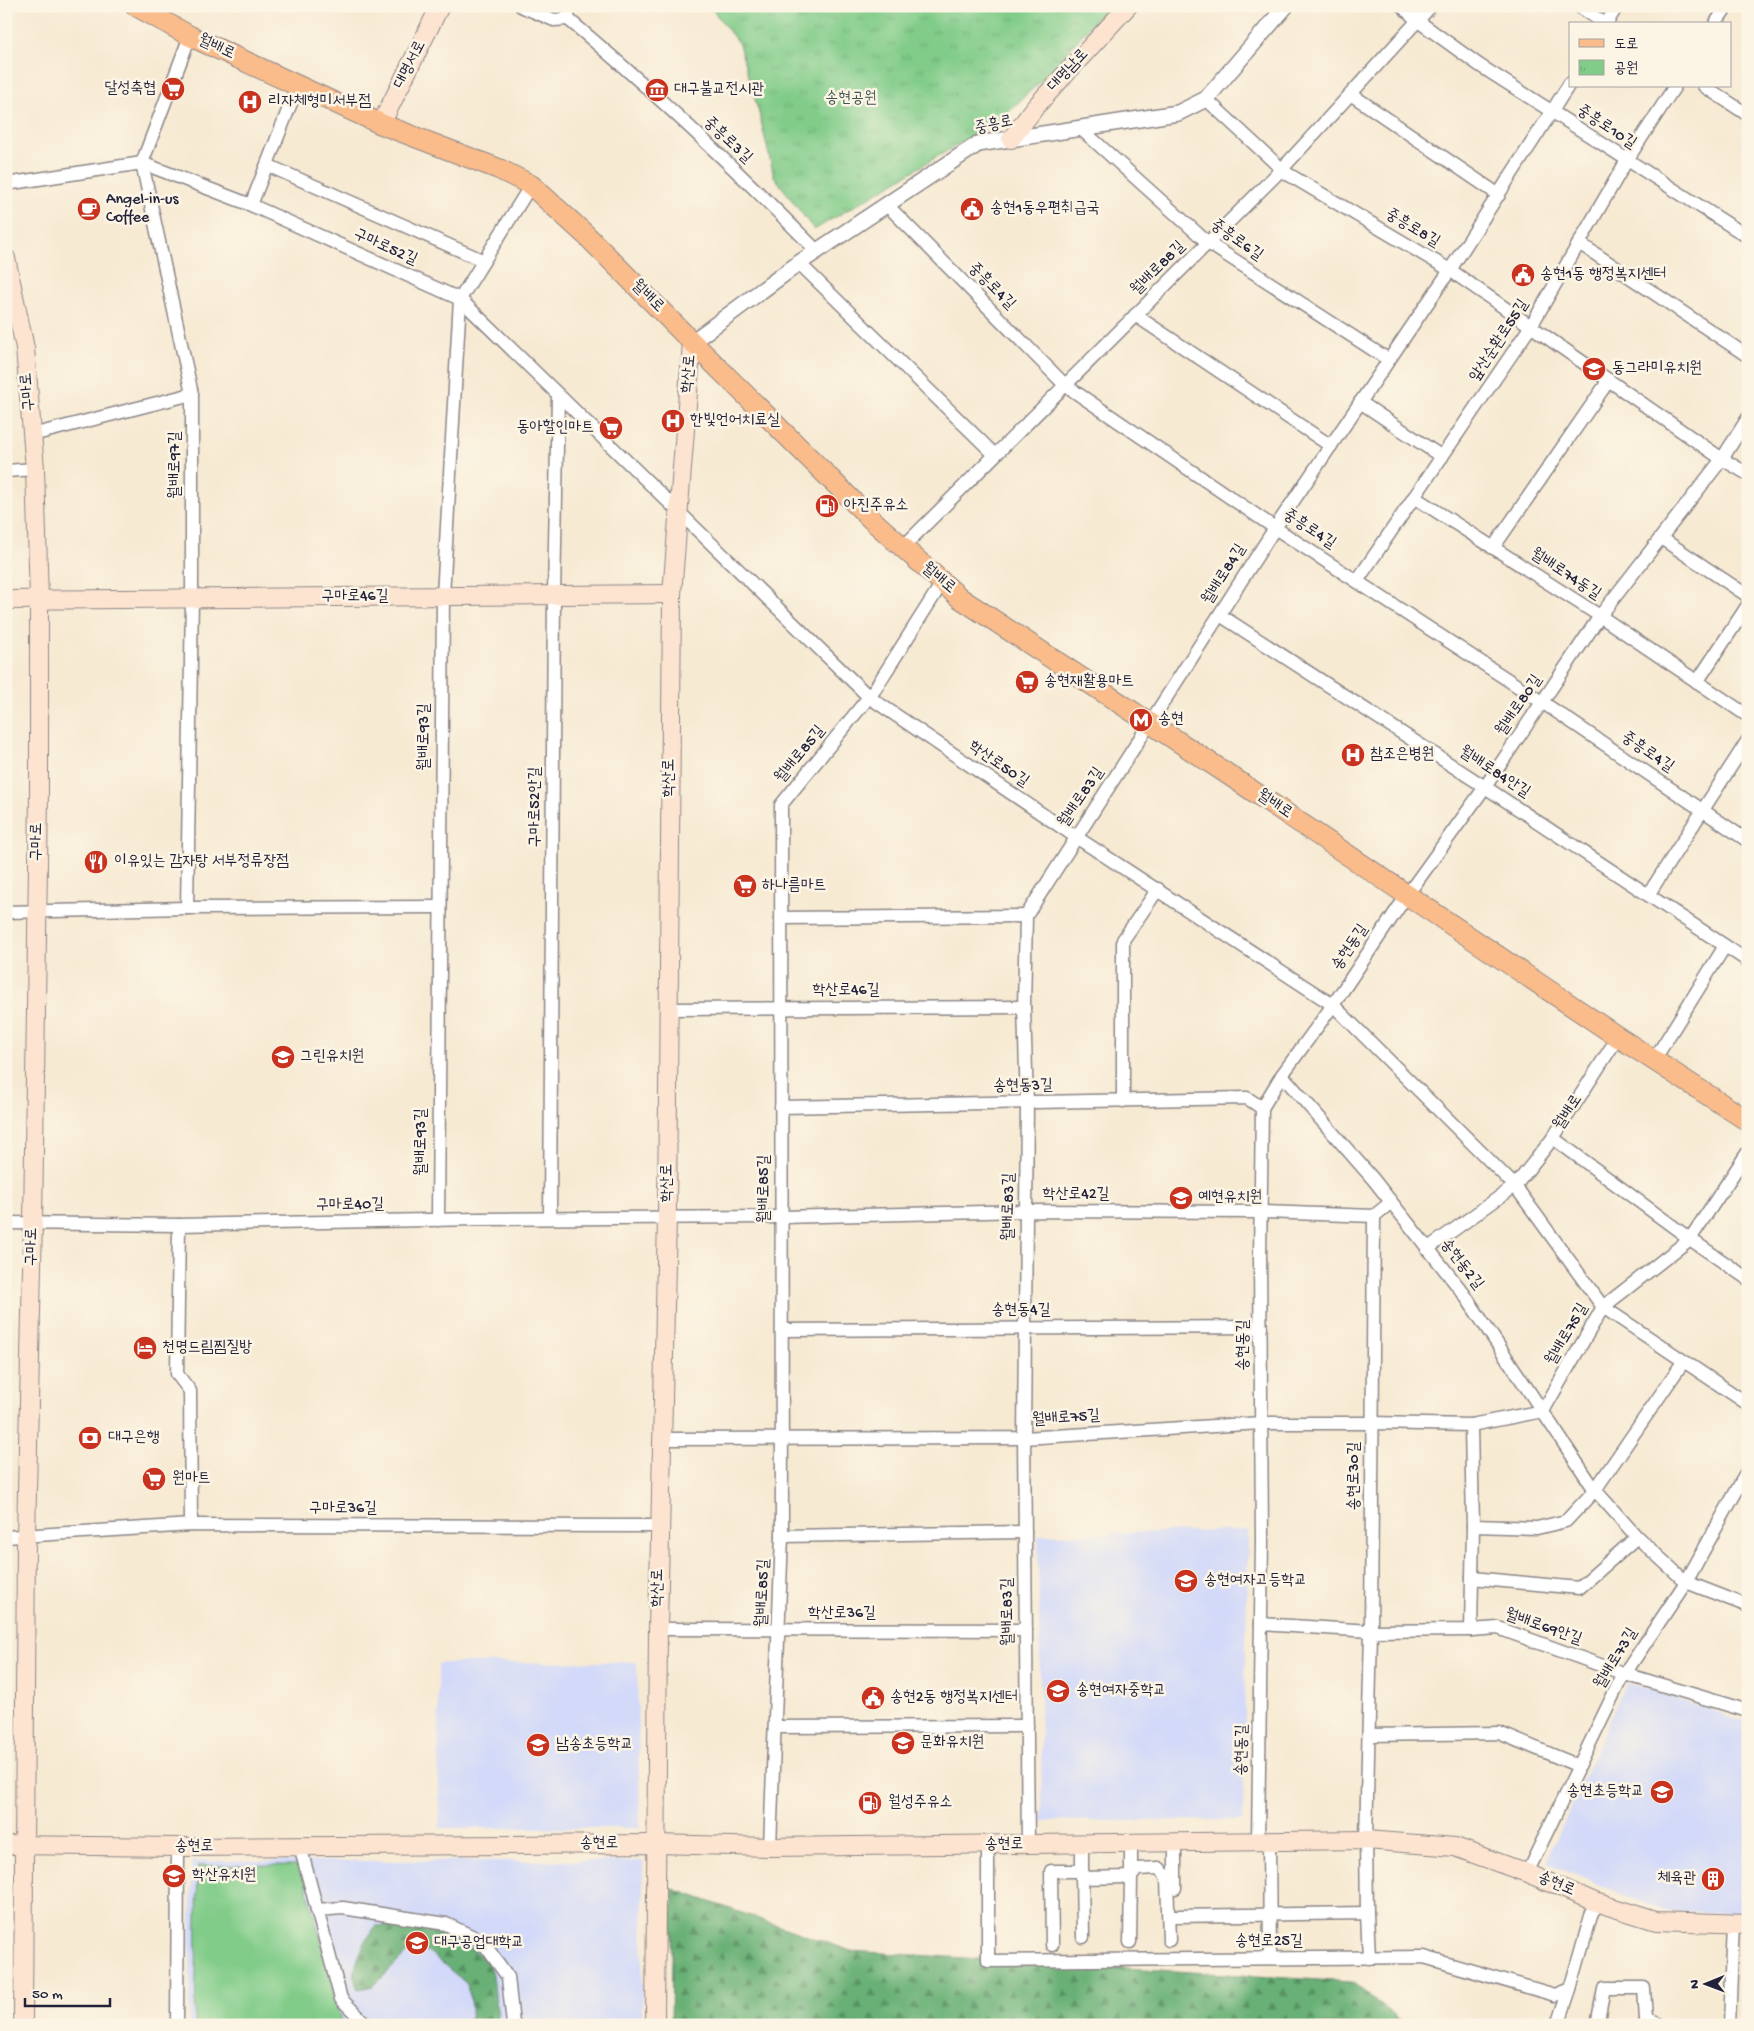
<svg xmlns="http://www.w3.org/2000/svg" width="1754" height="2031" font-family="'Gochi Hand','Poor Story',sans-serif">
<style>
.built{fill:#d2d9f9}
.green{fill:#81cc89;stroke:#527762}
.forest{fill:url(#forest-firs);stroke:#456958}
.park{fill:url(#park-tufts);stroke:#527762}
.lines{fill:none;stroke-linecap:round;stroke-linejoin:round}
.minor-casing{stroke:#8c8687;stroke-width:15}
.tertiary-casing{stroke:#8c8687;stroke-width:18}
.secondary-casing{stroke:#8c8687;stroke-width:20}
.primary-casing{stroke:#8c8687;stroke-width:22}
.minor{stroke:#fff;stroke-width:12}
.tertiary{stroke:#fff;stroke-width:15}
.secondary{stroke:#fde4d1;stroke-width:18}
.primary{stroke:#fabc8b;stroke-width:20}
.labels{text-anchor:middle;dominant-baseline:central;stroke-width:5;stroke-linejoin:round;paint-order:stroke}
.street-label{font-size:16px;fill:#22223b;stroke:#fcf5e5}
.poi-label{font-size:16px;fill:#22223b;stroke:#fcf5e5;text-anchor:start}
.park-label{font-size:16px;fill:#3e5552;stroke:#fcf5e5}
</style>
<defs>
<pattern id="forest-firs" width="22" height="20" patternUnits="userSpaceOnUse" patternTransform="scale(1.25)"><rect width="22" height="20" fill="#68b075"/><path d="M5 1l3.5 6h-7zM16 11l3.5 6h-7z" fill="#558f61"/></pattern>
<pattern id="park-tufts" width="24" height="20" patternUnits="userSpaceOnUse" patternTransform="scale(1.25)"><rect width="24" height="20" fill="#81cc89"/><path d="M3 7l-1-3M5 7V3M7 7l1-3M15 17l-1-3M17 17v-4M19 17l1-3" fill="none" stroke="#6faf77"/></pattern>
</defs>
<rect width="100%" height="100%" fill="#fcf5e5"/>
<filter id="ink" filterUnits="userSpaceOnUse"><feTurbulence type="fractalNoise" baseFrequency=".02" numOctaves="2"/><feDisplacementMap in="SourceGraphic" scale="10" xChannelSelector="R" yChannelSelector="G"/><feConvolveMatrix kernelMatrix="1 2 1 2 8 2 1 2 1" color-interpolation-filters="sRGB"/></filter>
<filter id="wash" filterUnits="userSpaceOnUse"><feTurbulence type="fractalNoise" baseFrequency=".0096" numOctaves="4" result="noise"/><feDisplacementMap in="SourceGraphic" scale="20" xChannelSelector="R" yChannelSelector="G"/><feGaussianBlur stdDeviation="1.12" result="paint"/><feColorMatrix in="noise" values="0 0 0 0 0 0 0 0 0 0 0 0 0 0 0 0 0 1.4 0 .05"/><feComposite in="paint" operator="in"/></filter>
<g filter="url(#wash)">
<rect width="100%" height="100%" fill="#f7ead3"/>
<!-- built -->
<g class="built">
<polygon points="1248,1530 1243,1820 1042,1821 1038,1535"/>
<polygon points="637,1662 640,1828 439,1828 438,1663"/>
<polygon points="1626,1682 1748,1722 1748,1915 1664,1911 1546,1863"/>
<polygon points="192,1861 643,1861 642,2025 189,2025"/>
</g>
<!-- green -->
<polygon class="green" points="296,1865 304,1876 343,2025 195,2025 198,1866"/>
<!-- forest -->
<g class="forest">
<polygon points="673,1889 851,1951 1352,1982 1406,2025 671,2025"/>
<path d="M402 1924C425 1930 476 1943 489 1964 494 1971 494 1986 495 1994 496 2004 500 2016 495 2025H462L471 2017V2007L467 1984 429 1952 410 1950 374 1986 358 1989C348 1970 364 1941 376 1926Z"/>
</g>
<!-- park -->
<polygon class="park" points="713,6 1108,6 1039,83 999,120 814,230 774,176 759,113 739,44 712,9"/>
</g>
<g filter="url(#ink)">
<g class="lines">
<!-- minor casing -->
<g class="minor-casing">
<g id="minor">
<polyline points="521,6 554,20 568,19"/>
<polyline points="1402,6 1418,21 1479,65 1748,237"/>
<polyline points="1579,6 1605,24"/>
<path d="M568 19C655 92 738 171 817 251"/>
<polyline points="568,19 569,6"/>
<polyline points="1606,24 1617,6"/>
<polyline points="1715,24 1727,6"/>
<polyline points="1704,86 1748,115"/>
<polyline points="1352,95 1499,195"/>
<polyline points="1206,99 1286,173 1450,270 1722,459 1748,474"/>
<polyline points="1080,128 1208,243 1389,360"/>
<polyline points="267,165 482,260"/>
<polyline points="6,184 142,163 251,205 460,299 869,697 1076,837 1333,1005 1515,1186 1603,1307 1748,1404"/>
<polyline points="886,204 1065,385 1275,528 1542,702 1748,841"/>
<polyline points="251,205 298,85"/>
<polyline points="1579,243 1748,356"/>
<polyline points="799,263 995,455"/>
<polyline points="1135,315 1331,446"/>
<polyline points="1360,402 1442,457"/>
<polyline points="32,435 192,394"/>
<polyline points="6,471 35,469"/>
<polyline points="1414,497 1600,616 1748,716"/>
<polyline points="1661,538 1748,596"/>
<polyline points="902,548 1282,169 1431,6"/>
<polyline points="1493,548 1609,380"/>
<polyline points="1357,581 1531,326 1627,160 1675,86"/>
<polyline points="1220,615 1485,787 1748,961"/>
<polyline points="1697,682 1748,605"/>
<polyline points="1648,895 1748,740"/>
<polyline points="187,908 192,598 192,394 142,163 190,36"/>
<polyline points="6,912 187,908 440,907"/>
<polyline points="781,918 1026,916"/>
<polyline points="669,1009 1024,1007"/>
<polyline points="1654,1060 1725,946"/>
<polyline points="1282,1075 1373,1179 1464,1294 1595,1490 1637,1537 1686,1582 1748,1606"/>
<polyline points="1123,1101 1123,940 1158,889"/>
<polyline points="781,1107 1247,1098 1262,1108"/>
<polyline points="1553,1138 1690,1239 1748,1279"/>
<polyline points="550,1218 554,595 558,395"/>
<polyline points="438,1220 443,596 460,299 531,185"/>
<polyline points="6,1223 179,1225 478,1219 782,1217 1026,1211 1261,1212 1374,1216 1390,1203"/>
<polyline points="179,1225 177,1374 190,1391 191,1525"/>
<polyline points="1427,1249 1515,1186 1553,1138 1618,1037"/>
<polyline points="782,1330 1261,1327"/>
<polyline points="663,1439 1024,1438 1261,1423 1372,1423 1471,1425 1543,1411 1603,1307 1690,1239 1748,1152"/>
<polyline points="1473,1526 1537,1528 1566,1521 1595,1490 1683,1362"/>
<polyline points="782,1536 1025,1532"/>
<polyline points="6,1537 191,1525 660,1526"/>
<polyline points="1472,1578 1579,1588 1637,1537"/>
<polyline points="1261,1624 1371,1631 1471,1630 1498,1628 1625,1674 1748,1711"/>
<polyline points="658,1629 1026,1630"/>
<polyline points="1471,1630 1473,1526 1471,1425"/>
<polyline points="775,1727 1027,1726"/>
<polyline points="1369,1735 1499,1733 1579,1766"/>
<polyline points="1258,1841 1262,1540 1260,1258 1262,1108 1282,1075 1333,1005 1407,895 1485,787 1600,616 1722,459 1748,418"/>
<polyline points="1269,1841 1270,1958"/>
<polyline points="988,1844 988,1961 1424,1957 1555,1995 1570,1989 1595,1902"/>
<polyline points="1028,1845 1024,1438 1027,1103 1024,1007 1026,916 1275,528 1450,270 1570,83"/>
<polyline points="300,1846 341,1999 367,2025"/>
<polyline points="770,1847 782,1536 781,805 873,692 942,583"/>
<polyline points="1082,1871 1083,1937"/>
<polyline points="1527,1873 1620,1681 1686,1582 1748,1470"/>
<polyline points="1082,1878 1131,1877 1131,1843"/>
<polyline points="1175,1888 1175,1842"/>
<polyline points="317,1910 343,1908 446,1924 482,1941 508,1977 513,2024 515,2025"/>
<polyline points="1367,1913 1366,1840 1371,1631 1374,1216"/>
<polyline points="1175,1916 1367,1913 1369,1958"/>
<polyline points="1130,1942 1131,1877 1137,1869 1159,1868 1167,1877 1169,1940"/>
<polyline points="1052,1945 1051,1871 1082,1871 1082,1844"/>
<polyline points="177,2025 178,1847"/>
<polyline points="1558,2025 1570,1989"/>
<polyline points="1597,2025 1604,1988 1644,1988 1646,2020"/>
<polyline points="1645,2025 1646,2020 1661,2025"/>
<polyline points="1729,2025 1733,1923"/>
</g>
</g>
<!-- tertiary casing -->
<g class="tertiary-casing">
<polyline id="tertiary" points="692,342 799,263 978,144 1178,113 1206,99 1286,6"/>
</g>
<!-- secondary casing -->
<g class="secondary-casing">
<g id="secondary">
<polyline points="381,124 440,6"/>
<polyline points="1011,139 1037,105 1128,6"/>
<polyline points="6,258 25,348 35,469 39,599 39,793 33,1222 26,1537 23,2025"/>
<polyline points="6,600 672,594"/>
<polyline points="6,1845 178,1847 656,1844 770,1847 1366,1840 1455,1847 1527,1873 1595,1902 1656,1921 1748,1924"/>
<polyline points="655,2025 658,1629 667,1217 672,594 692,342"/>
</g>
</g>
<!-- primary casing -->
<g class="primary-casing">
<polyline id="primary" points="136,6 190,36 381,124 499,169 531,185 587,236 692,342 872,520 960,598 1229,775 1618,1037 1748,1121"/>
</g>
<!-- minor -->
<use href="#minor" class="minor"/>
<!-- tertiary -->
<use href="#tertiary" class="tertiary"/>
<!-- secondary -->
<use href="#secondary" class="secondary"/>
<!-- primary -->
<use href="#primary" class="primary"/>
</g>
</g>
<!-- icons -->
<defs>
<g id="supermarket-disc" transform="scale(1.25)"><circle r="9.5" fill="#c8321e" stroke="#fcf5e5"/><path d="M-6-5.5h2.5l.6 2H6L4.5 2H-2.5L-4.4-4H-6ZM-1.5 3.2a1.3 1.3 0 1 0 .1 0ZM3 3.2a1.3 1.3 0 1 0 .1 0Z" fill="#fff"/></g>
<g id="museum-disc" transform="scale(1.25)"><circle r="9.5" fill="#c8321e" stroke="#fcf5e5"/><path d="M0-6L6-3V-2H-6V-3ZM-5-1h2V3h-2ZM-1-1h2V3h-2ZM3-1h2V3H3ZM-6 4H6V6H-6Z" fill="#fff"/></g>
<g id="hospital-disc" transform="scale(1.25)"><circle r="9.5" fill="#c8321e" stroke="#fcf5e5"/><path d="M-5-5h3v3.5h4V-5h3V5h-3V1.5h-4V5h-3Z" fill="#fff"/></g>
<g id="cafe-disc" transform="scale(1.25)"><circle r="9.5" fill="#c8321e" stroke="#fcf5e5"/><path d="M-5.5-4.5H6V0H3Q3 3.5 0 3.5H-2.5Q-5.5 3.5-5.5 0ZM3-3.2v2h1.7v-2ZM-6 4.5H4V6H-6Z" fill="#fff"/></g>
<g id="civic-disc" transform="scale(1.25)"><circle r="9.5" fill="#c8321e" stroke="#fcf5e5"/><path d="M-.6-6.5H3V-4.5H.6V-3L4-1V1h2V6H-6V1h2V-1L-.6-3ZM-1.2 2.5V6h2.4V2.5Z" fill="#fff"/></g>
<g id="school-disc" transform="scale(1.25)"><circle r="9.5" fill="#c8321e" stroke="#fcf5e5"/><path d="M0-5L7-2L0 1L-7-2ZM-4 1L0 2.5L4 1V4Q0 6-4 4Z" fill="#fff"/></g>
<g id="fuel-disc" transform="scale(1.25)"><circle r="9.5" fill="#c8321e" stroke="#fcf5e5"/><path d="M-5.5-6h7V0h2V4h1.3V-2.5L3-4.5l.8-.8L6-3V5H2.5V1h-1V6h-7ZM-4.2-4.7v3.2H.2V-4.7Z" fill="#fff"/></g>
<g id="metro-disc" transform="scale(1.25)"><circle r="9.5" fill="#c8321e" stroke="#fcf5e5"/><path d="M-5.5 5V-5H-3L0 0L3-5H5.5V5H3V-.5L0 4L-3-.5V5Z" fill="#fff"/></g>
<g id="restaurant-disc" transform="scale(1.25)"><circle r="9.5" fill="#c8321e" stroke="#fcf5e5"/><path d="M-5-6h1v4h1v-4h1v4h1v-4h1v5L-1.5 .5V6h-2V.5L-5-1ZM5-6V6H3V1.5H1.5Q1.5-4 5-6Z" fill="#fff"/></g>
<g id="hotel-disc" transform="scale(1.25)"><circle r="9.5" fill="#c8321e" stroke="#fcf5e5"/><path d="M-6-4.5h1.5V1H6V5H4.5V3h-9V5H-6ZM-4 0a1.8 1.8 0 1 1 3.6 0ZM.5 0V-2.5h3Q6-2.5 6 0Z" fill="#fff"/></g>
<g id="bank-disc" transform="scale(1.25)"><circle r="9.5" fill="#c8321e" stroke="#fcf5e5"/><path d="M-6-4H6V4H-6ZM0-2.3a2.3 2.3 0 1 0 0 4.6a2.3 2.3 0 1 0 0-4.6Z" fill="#fff"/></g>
<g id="building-disc" transform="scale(1.25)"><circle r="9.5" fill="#c8321e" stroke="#fcf5e5"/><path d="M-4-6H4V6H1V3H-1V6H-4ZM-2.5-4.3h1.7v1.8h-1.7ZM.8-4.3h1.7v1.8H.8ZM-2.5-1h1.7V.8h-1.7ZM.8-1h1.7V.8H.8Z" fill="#fff"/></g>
<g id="university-disc" transform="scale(1.25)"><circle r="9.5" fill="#c8321e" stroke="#fcf5e5"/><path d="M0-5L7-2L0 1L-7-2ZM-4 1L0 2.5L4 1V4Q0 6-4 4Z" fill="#fff"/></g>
</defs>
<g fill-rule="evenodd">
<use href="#supermarket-disc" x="173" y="89"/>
<use href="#museum-disc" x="657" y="90"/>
<use href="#hospital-disc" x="250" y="102"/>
<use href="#cafe-disc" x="89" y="209"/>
<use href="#civic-disc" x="972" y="209"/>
<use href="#civic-disc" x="1523" y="275"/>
<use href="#school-disc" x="1594" y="369"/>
<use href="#hospital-disc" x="673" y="421"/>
<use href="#supermarket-disc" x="611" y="428"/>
<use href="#fuel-disc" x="827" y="506"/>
<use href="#supermarket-disc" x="1027" y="682"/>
<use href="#metro-disc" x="1141" y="720"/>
<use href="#hospital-disc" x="1353" y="755"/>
<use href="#restaurant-disc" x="96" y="862"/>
<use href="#supermarket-disc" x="745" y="886"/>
<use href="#school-disc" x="283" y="1057"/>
<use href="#school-disc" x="1181" y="1198"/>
<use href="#hotel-disc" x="145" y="1348"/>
<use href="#bank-disc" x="90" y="1438"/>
<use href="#supermarket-disc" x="154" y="1479"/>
<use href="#school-disc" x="1186" y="1581"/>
<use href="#school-disc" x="1058" y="1691"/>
<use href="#civic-disc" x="873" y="1698"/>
<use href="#school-disc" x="903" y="1743"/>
<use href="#school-disc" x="538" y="1745"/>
<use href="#school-disc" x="1662" y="1792"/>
<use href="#fuel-disc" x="870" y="1803"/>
<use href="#school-disc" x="174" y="1876"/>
<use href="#building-disc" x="1713" y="1879"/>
<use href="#university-disc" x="417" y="1943"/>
</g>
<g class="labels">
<!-- street labels -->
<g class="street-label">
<text transform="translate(216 48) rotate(25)">월배로</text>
<text transform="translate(411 65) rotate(-63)">대명서로</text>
<text transform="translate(1069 71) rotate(-47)">대명남로</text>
<text transform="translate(994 126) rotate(-12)">중흥로</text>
<text transform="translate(1606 128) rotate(33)">중흥로10길</text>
<text transform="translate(727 141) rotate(43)">중흥로3길</text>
<text transform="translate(1412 229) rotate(31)">중흥로8길</text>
<text transform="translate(1236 241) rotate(35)">중흥로6길</text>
<text transform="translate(385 248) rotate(24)">구마로52길</text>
<text transform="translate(1159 269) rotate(-45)">월배로88길</text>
<text transform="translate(991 287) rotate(45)">중흥로4길</text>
<text transform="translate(647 297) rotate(45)">월배로</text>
<text transform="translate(1500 341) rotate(-57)">앞산순환로55길</text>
<text transform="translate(690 374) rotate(-85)">학산로</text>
<text transform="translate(29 392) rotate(-95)">구마로</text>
<text transform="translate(176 465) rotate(-90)">월배로97길</text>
<text transform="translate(1309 530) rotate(33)">중흥로4길</text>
<text transform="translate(1225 575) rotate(-58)">월배로84길</text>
<text transform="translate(1565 575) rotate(33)">월배로74동길</text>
<text transform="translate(938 579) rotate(40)">월배로</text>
<text x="355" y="597">구마로46길</text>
<text transform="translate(1520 706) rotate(-56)">월배로80길</text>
<text transform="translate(425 737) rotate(-90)">월배로93길</text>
<text transform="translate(1647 753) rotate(34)">중흥로4길</text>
<text transform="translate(801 755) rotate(-51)">월배로85길</text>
<text transform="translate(998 765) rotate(34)">학산로50길</text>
<text transform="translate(1494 773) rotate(33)">월배로84안길</text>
<text transform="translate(670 778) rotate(-90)">학산로</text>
<text transform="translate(1082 798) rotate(-56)">월배로83길</text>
<text transform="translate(1274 805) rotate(34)">월배로</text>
<text transform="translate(536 807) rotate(-90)">구마로52안길</text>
<text transform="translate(38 842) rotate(-89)">구마로</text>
<text transform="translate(1351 948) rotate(-56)">송현동길</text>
<text x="846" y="991">학산로46길</text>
<text transform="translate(1023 1087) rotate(-1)">송현동3길</text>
<text transform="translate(1569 1113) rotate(-57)">월배로</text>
<text transform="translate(422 1142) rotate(-90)">월배로93길</text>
<text transform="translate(668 1183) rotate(-90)">학산로</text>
<text transform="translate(765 1189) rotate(-90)">월배로85길</text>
<text x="1076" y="1195">학산로42길</text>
<text transform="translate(350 1206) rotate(-1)">구마로40길</text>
<text transform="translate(1010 1207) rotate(-89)">월배로83길</text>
<text transform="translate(33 1247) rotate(-89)">구마로</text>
<text transform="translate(1461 1265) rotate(52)">송현동2길</text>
<text x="1021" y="1311">송현동4길</text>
<text transform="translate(1568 1335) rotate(-60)">월배로75길</text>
<text transform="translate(1244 1345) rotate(-90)">송현동길</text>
<text transform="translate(1066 1419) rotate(-4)">월배로75길</text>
<text transform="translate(1355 1476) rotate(-90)">송현로30길</text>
<text x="343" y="1509">구마로36길</text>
<text transform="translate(659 1588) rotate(-89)">학산로</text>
<text transform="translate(764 1593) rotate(-88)">월배로85길</text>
<text transform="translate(1009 1612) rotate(-91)">월배로83길</text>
<text x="842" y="1614">학산로36길</text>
<text transform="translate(1543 1628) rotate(19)">월배로69안길</text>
<text transform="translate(1617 1659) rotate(-59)">월배로73길</text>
<text transform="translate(1243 1750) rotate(-89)">송현동길</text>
<text x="599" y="1844">송현로</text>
<text x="1004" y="1845">송현로</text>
<text x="194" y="1847">송현로</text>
<text transform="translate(1556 1885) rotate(23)">송현로</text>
<text x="1269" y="1942">송현로25길</text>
</g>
<!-- poi labels -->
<g class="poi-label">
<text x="156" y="89" text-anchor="end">달성축협</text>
<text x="674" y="90">대구불교전시관</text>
<text x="268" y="102">리자체형미서부점</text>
<text x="106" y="200">Angel-in-us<tspan x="106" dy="18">Coffee</tspan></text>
<text x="990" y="209">송현1동우편취급국</text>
<text x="1540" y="275">송현1동 행정복지센터</text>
<text x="1612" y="369">동그라미유치원</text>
<text x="690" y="421">한빛언어치료실</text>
<text x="594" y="428" text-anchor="end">동아할인마트</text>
<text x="844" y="506">아진주유소</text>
<text x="1044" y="682">송현재활용마트</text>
<text x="1158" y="720">송현</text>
<text x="1370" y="755">참조은병원</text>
<text x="114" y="862">이유있는 감자탕 서부정류장점</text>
<text x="762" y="886">하나름마트</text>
<text x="300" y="1057">그린유치원</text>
<text x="1198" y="1198">예현유치원</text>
<text x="162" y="1348">천명드림찜질방</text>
<text x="108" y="1438">대구은행</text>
<text x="172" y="1479">원마트</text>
<text x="1204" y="1581">송현여자고등학교</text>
<text x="1076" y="1691">송현여자중학교</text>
<text x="890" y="1698">송현2동 행정복지센터</text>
<text x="920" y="1743">문화유치원</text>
<text x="556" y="1745">남송초등학교</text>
<text x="1644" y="1792" text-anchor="end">송현초등학교</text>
<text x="888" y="1803">월성주유소</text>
<text x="192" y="1876">학산유치원</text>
<text x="1696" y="1879" text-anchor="end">체육관</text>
<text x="434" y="1943">대구공업대학교</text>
</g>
<!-- park labels -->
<g class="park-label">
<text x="851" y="99">송현공원</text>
</g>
</g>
<!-- margin -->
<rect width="1754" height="2031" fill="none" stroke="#fcf5e5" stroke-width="25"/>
<!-- legend -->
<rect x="1569" y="22" width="162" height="65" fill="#fcf5e5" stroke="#a5a1a1"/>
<rect x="1579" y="39" width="25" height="8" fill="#fabc8b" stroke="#a5a1a1"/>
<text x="1614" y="48" font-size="15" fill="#22223b">도로</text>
<rect x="1579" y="60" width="25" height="15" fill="url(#park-tufts)" stroke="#a5a1a1"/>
<text x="1614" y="72" font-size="15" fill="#22223b">공원</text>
<!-- north arrow -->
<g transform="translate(1706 1984) rotate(269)" stroke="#fcf5e5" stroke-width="4" paint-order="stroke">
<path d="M0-4L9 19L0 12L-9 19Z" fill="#22223b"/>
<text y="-8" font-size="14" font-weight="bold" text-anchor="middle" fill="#22223b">N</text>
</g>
<!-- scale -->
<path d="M25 1998v8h85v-8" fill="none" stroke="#22223b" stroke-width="2.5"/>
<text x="32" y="1998" font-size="15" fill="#22223b" stroke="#fcf5e5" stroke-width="4" paint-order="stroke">50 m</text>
</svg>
